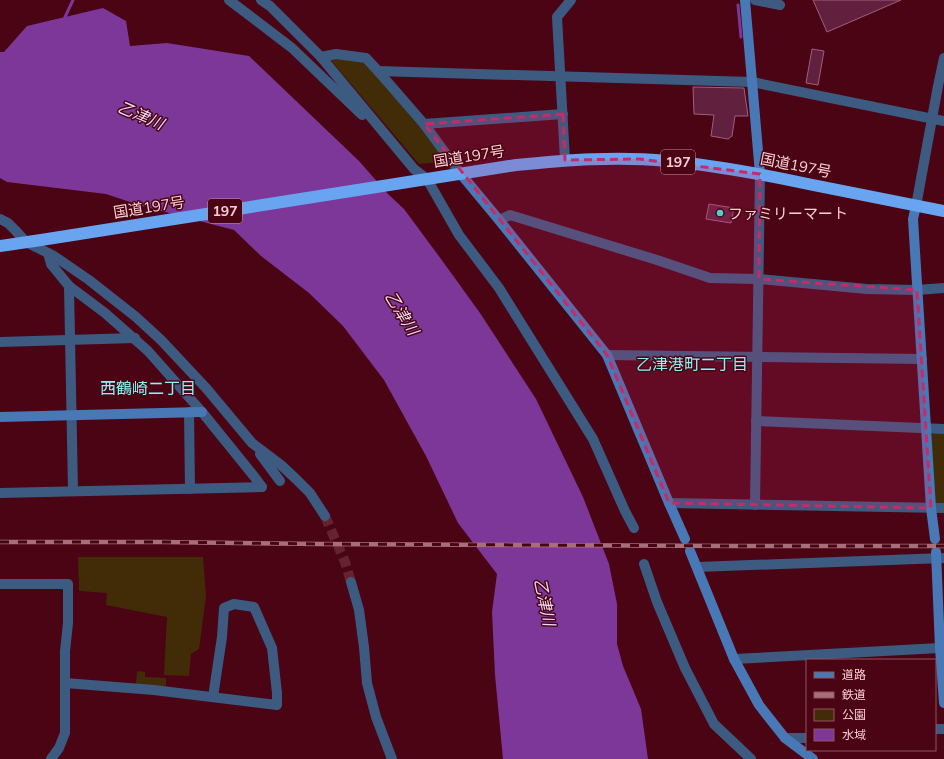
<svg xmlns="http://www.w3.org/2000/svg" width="944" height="759" font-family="Mulish,'Noto Sans JP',sans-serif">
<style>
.green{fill:#422c07}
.water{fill:#7c3798}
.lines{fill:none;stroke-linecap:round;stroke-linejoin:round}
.stream{stroke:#7c3798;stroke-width:3}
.building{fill:#61203e;stroke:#a45d7a}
.street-tunnel{stroke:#652230;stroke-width:10;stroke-dasharray:10 5;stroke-linecap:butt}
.street{stroke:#3d5b81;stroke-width:10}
.secondary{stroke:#4878b5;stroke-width:10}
.highway{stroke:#68a4f0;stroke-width:12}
.rail-casing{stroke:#a76f77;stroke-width:4.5}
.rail{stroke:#4a0414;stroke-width:3;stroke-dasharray:9;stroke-linecap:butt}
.marked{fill:#c82a67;fill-opacity:0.2;stroke:#c82a67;stroke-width:3;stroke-dasharray:8 5;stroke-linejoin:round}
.poi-dot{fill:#52cdcd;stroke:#4a0414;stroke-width:1.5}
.labels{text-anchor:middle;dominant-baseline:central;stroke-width:3;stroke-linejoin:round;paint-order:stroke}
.shield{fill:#4a0414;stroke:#c69298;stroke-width:1}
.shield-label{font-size:14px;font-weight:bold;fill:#fbcfd1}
.street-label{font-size:15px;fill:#fbcfd1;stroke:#4a0414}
.poi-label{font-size:15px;fill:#fbcfd1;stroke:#4a0414;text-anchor:start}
.water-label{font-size:16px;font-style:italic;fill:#eddcf5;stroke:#4a0414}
.neighbourhood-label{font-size:16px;fill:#88f4f3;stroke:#4a0414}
</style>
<rect width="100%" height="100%" fill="#4a0414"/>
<!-- green -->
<g class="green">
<polygon points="328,57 365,60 450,161 419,164"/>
<polygon points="935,432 944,432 944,505 938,505 935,502 931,435"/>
<polygon points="78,557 203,557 206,596 199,649 191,654 189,676 164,675 167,617 106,605 107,593 79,591"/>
<polygon points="137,671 145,672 145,677 166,678 166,686 136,685"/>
</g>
<!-- water -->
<polygon class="water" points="103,8 126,21 130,46 167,43 249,56 359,161 388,194 404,209 441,259 480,313 536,399 583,497 609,564 617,604 617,644 623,666 641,709 648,759 503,759 495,675 492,612 497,574 458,523 426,456 384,380 343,326 309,293 261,256 234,230 142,206 106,194 7,182 0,178 0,52 4,52 27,26"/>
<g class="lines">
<!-- stream -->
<g class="stream">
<polyline points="738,5 741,37"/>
<polyline points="66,20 65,17 73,0"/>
</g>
</g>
<!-- building -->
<g class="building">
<polygon points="813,0 901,0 827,32"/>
<polygon points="812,49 824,51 818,85 806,83"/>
<polygon points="693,87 744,88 748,116 735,116 732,136 728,139 711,136 714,115 694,114"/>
<polygon points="709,204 734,208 731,223 706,219"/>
</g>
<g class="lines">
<!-- street-tunnel -->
<polyline class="street-tunnel" points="325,516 345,562 351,582"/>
<!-- street -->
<g class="street">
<polyline points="229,0 292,48 362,115"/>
<polyline points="261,0 270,6 321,57 414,169 427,179 459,235 499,288 593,439 625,511 634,528"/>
<polyline points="755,0 780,5"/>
<polyline points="321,57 336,54 366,58 378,71 424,124 460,173"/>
<polyline points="378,71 752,82 944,121"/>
<polyline points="424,124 563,114"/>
<polyline points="565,160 557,17 571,0"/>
<polyline points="916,206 938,86 944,58"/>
<polyline points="0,219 8,223 15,230 26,242 54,256 89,280 136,317 161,340 206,388 252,443 281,465 296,479 310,493 325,516"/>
<polyline points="499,220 510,215 657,260 710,278 759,279 867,289 917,290 944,288"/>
<polyline points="48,253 51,264 69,286 105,313 148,351 202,412 253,475 262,487"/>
<polyline points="69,286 73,491"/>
<polyline points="0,342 135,338"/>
<polyline points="607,355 922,359"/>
<polyline points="189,412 190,489"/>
<polyline points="756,421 944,429"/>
<polyline points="260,454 280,481"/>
<polyline points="0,493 262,487"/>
<polyline points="669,503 944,508"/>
<polyline points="755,505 760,174"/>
<polyline points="644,564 657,602 685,668 714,724 751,759"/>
<polyline points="697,567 944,558"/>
<polyline points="351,582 359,610 364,647 367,683 376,717 392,759"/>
<polyline points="0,584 68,584 68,623 65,651 65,733 59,748 51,759"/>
<polyline points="734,659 940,648"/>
<polyline points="65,683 154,690 277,705 277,693 272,648 254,607 234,604 224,608 222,637 213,697"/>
<polyline points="935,729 944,729"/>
<polyline points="785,738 807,738"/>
</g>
<!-- secondary -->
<g class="secondary">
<polyline points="745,0 760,174"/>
<polyline points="460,173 499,220 607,355 669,503 685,539"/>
<polyline points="916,206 913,219 931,508 935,539"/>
<polyline points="0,417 202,412"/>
<polyline points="690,551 734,659 759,705 785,738 813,759"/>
<polyline points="936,552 940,648 944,703"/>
</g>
<!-- highway -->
<path class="highway" d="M0 246 41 240 516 165C567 160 617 156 667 161 715 165 761 174 808 184 853 193 898 202 944 211"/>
<!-- rail casing -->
<g class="rail-casing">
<polyline id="rail" points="0,542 163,542 320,544 741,546 944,546"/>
</g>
<!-- rail -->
<use href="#rail" class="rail"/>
</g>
<!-- marked area -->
<path class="marked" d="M563 114 565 160 639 159 760 174 759 279 917 290 931 508 669 503 607 355 424 124Z"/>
<!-- markers -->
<circle class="poi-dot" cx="720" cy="213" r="4"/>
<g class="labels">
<!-- shield labels -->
<g class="shield">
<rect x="661" y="150" width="34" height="24" rx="3"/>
<rect x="208" y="199" width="34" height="24" rx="3"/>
</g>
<g class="shield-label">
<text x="678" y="162">197</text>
<text x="225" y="211">197</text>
</g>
<!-- street labels -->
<g class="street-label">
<text transform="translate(469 156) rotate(-9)">国道197号</text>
<text transform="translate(796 165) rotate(11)">国道197号</text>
<text transform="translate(149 207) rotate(-9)">国道197号</text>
</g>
<!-- poi labels -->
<g class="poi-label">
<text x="728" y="213">ファミリーマート</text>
</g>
<!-- water labels -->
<g class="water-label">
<text transform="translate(141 115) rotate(23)">乙津川</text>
<text transform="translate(402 313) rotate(58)">乙津川</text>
<text transform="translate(545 602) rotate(78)">乙津川</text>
</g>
<!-- neighbourhood labels -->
<g class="neighbourhood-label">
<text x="692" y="364">乙津港町二丁目</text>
<text x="148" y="388">西鶴崎二丁目</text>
</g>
</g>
<!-- legend -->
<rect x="806" y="659" width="130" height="92" fill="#4a0414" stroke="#915560"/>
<rect x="814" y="672" width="20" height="6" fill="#4878b5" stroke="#915560"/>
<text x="842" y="679" font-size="12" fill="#fbcfd1">道路</text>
<rect x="814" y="692" width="20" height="6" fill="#a76f77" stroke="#915560"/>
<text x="842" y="699" font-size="12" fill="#fbcfd1">鉄道</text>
<rect x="814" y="709" width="20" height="12" fill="#422c07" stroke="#915560"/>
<text x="842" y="719" font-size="12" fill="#fbcfd1">公園</text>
<rect x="814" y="729" width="20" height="12" fill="#7c3798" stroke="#915560"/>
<text x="842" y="739" font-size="12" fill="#fbcfd1">水域</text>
</svg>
